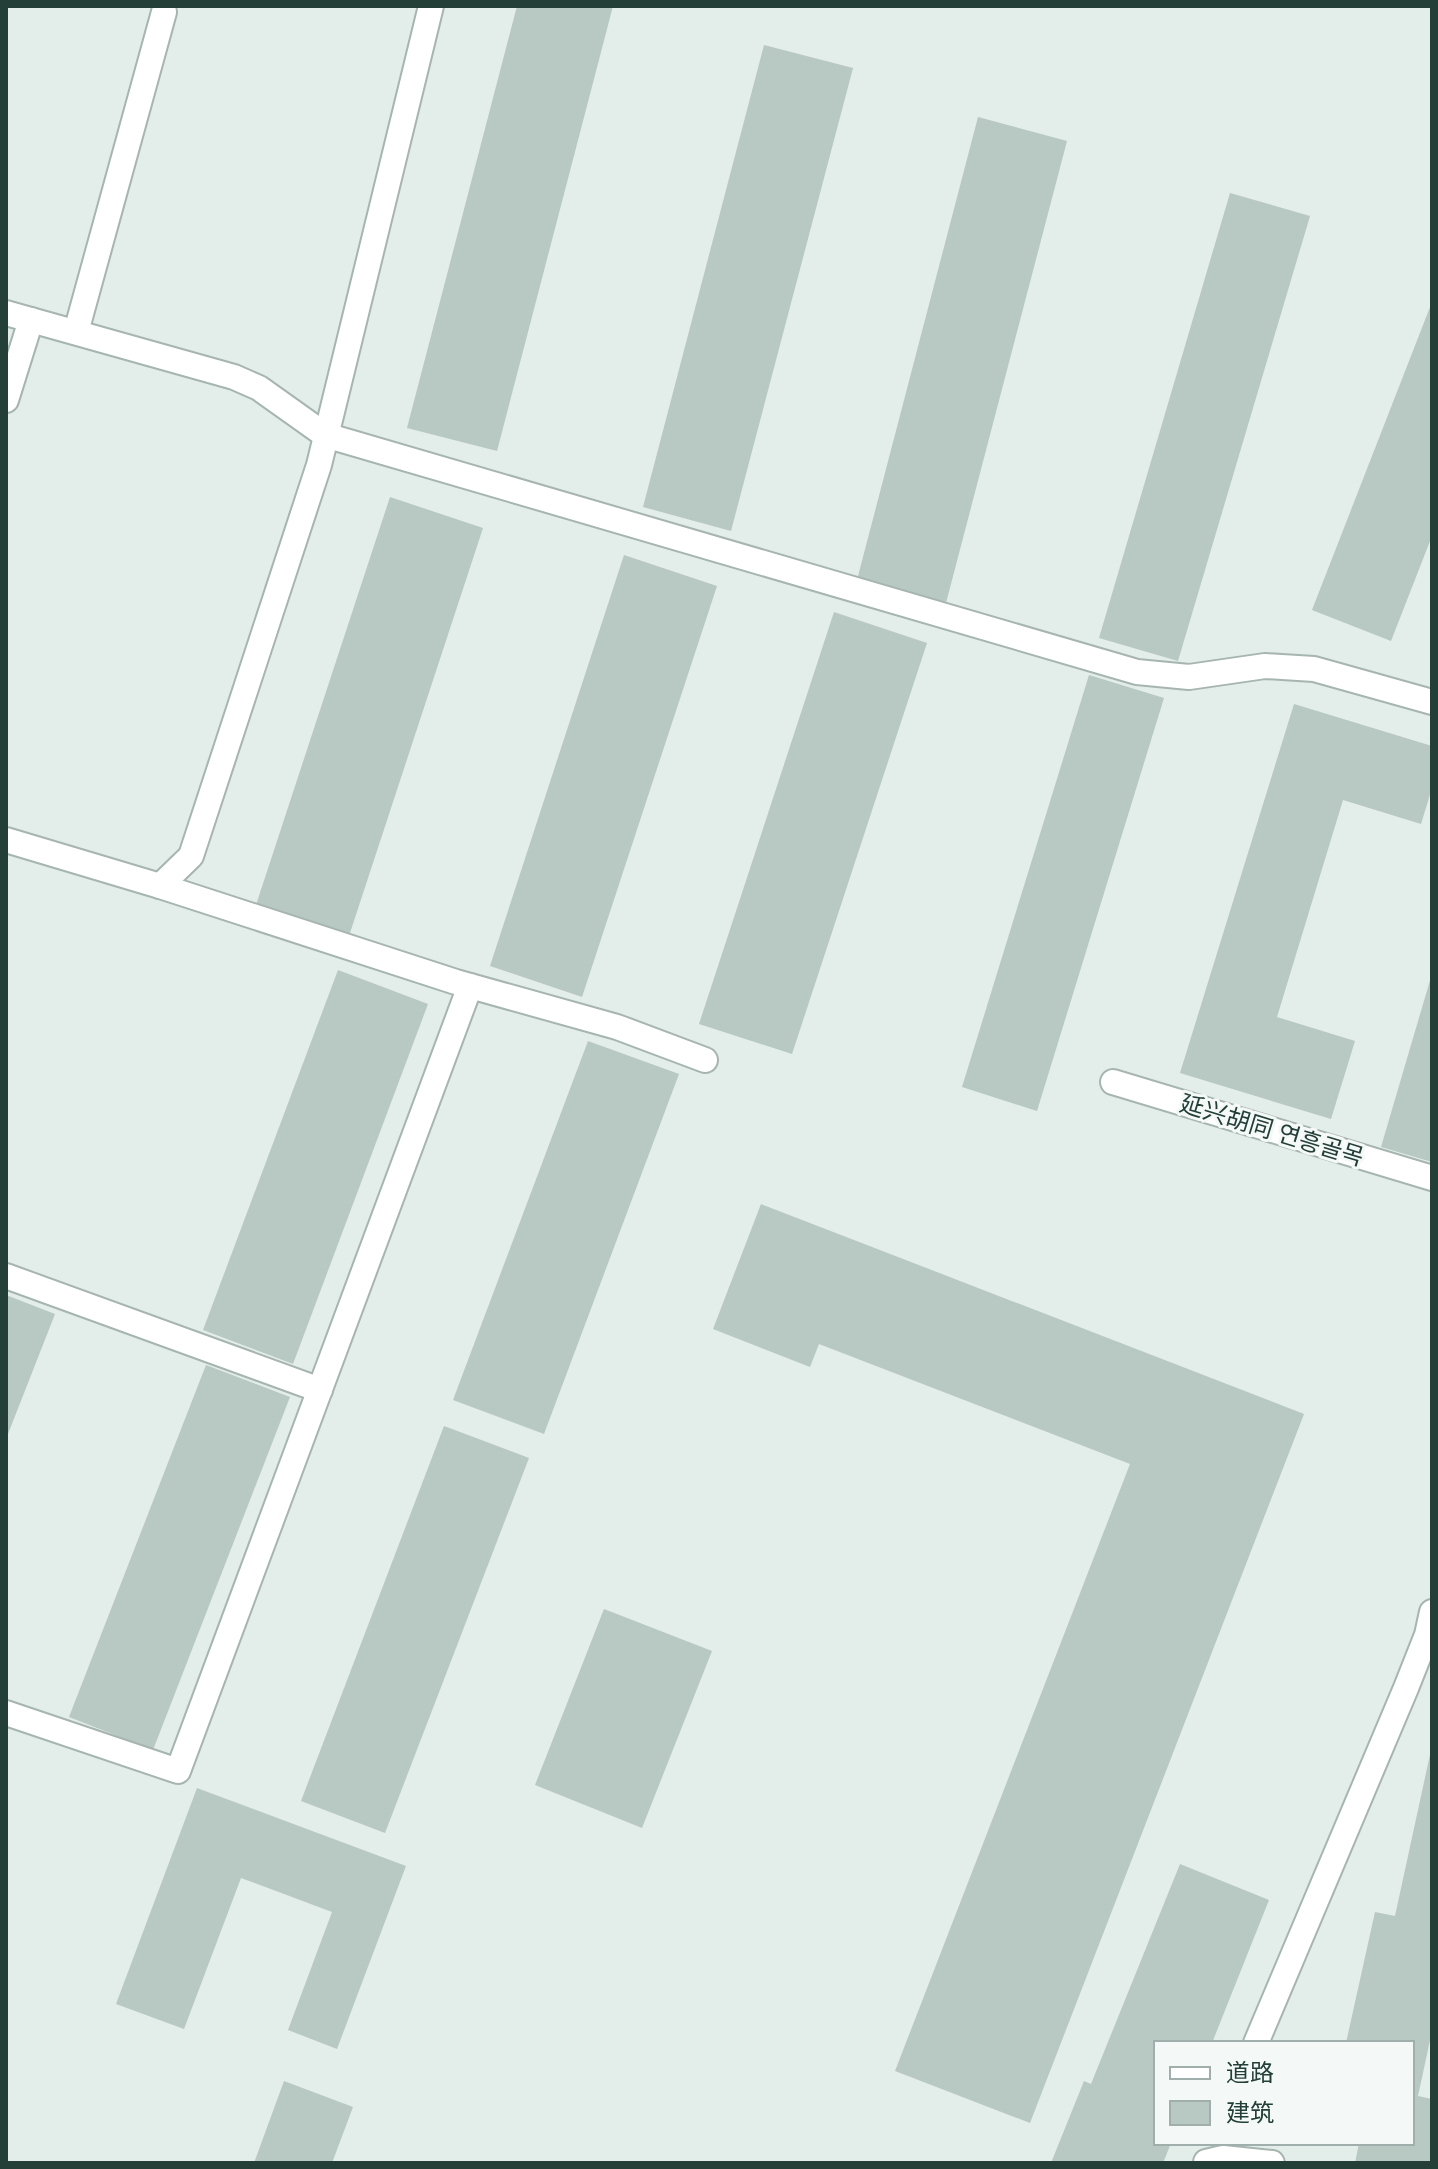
<svg xmlns="http://www.w3.org/2000/svg" width="1438" height="2169" font-family="Poppins,'Noto Sans SC','Noto Sans KR',sans-serif">
<style>
.building{fill:#b8c8c2}
.lines{fill:none;stroke-linecap:round;stroke-linejoin:round}
.minor-casing{stroke:#a6b5b0;stroke-width:28}
.minor{stroke:#fff;stroke-width:24}
.labels{text-anchor:middle;dominant-baseline:central;stroke-width:6;stroke-linejoin:round;paint-order:stroke}
.street-label{font-size:24px;fill:#233f38;stroke:#f4f9f7}
</style>
<rect width="100%" height="100%" fill="#e3ede9"/>
<!-- building -->
<g class="building">
<polygon points="517,6 613,6 497,451 407,428"/>
<polygon points="764,45 853,68 731,531 643,507"/>
<polygon points="978,117 1067,141 946,603 857,580"/>
<polygon points="1230,193 1310,216 1178,661 1099,638"/>
<polygon points="1432,302 1432,536 1391,641 1312,610"/>
<polygon points="390,497 483,528 348,939 255,908"/>
<polygon points="624,555 717,586 582,997 490,966"/>
<polygon points="834,612 927,643 792,1054 699,1024"/>
<polygon points="1089,675 1164,698 1037,1111 962,1087"/>
<polygon points="1294,704 1432,746 1432,788 1421,824 1343,800 1277,1017 1355,1041 1331,1119 1180,1073"/>
<polygon points="338,970 428,1004 293,1364 203,1330"/>
<polygon points="1431,977 1432,977 1432,1162 1381,1147"/>
<polygon points="588,1041 679,1074 544,1434 453,1400"/>
<polygon points="761,1204 1304,1414 1030,2123 895,2071 1130,1464 819,1344 810,1367 713,1329"/>
<polygon points="6,1295 55,1314 6,1439"/>
<polygon points="206,1365 290,1397 153,1750 69,1717"/>
<polygon points="444,1426 529,1458 385,1833 301,1801"/>
<polygon points="604,1609 712,1651 642,1828 535,1785"/>
<polygon points="1431,1750 1432,2031 1418,2096 1432,2099 1432,2163 1355,2163 1359,2143 1412,2143 1412,2043 1346,2043 1375,1912 1395,1916"/>
<polygon points="197,1788 406,1866 337,2049 288,2030 332,1912 241,1878 184,2029 116,2004"/>
<polygon points="1180,1864 1269,1900 1212,2043 1156,2043 1156,2143 1171,2143 1163,2163 1051,2163 1084,2081 1091,2084"/>
<polygon points="284,2081 353,2107 332,2163 254,2163"/>
</g>
<g class="lines">
<!-- minor casing -->
<g class="minor-casing">
<g id="minor">
<polyline points="6,313 234,377 259,388 325,435 1137,672 1189,677 1265,666 1314,669 1432,702"/>
<polyline points="76,332 164,12"/>
<polyline points="6,400 31,320"/>
<polyline points="6,840 160,886 456,982 617,1027 705,1060"/>
<polyline points="160,886 191,856 319,465 431,6"/>
<polyline points="1113,1082 1432,1178"/>
<polyline points="6,1276 320,1390"/>
<polyline points="6,1713 178,1771 470,986"/>
<polyline points="1256,2043 1406,1688 1427,1635 1432,1612"/>
<polyline points="1206,2162 1223,2158 1272,2163"/>
</g>
</g>
<!-- minor -->
<use href="#minor" class="minor"/>
</g>
<g class="labels">
<!-- street labels -->
<g class="street-label">
<text transform="translate(1272 1130) rotate(17)">延兴胡同 연흥골목</text>
</g>
</g>
<!-- border -->
<rect width="1438" height="2169" fill="none" stroke="#233f38" stroke-width="16"/>
<!-- legend -->
<rect x="1154" y="2041" width="260" height="104" fill="#f4f9f7" stroke="#a0afab" stroke-width="2"/>
<rect x="1170" y="2067" width="40" height="12" fill="#ffffff" stroke="#a0afab" stroke-width="2"/>
<text x="1226" y="2081" font-size="24" fill="#233f38">道路</text>
<rect x="1170" y="2101" width="40" height="24" fill="#b8c8c2" stroke="#a0afab" stroke-width="2"/>
<text x="1226" y="2121" font-size="24" fill="#233f38">建筑</text>
</svg>
